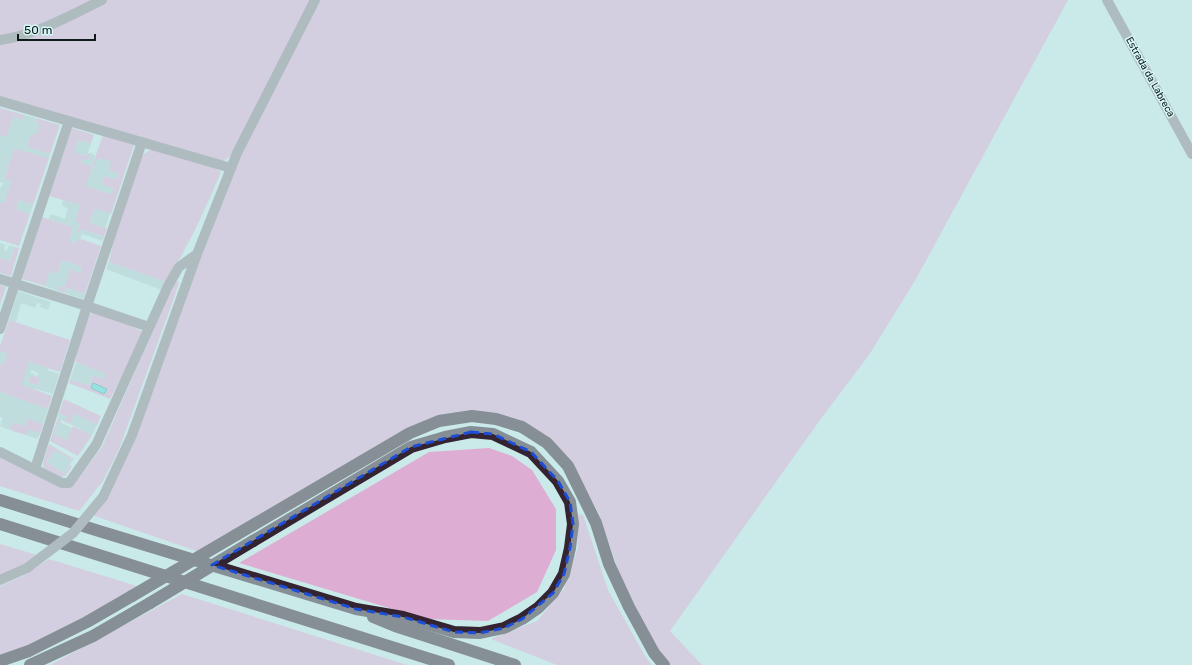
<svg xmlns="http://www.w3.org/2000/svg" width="1192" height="665" font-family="Rubik,sans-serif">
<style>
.green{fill:#deadd4;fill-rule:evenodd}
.water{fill:#55dcda;stroke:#40a2a0}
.building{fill:#afcecd;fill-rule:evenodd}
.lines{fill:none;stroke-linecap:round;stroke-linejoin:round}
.minor{stroke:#8f868d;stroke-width:10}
.highway{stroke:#342330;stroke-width:12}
.minor-bridge{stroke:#8f868d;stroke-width:10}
.highway-bridge{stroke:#342330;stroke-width:12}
.marked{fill:none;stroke:#1d4ed8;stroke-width:3;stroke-dasharray:8 5;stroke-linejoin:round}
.labels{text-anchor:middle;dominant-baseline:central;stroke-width:3;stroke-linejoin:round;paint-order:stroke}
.street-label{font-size:10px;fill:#0f1b1a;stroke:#d7f7f6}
</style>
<rect width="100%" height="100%" fill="#caeae9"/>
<!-- green -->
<g class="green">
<polygon points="0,0 1068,0 916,279 869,355 820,420 670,631 702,665 670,665 657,650 620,575 599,514 569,459 496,419 439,421 199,552 89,514 103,497 236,153 223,161 0,96"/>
<polygon points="0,108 25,115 23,120 14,117 7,137 0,135"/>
<polygon points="36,118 60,125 50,154 27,147 31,134 39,123 35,122"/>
<path d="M72 128 94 135 91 144 78 140 75 152 87 156 89 153H91L88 161 82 159 81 163 92 166 103 135 134 145 111 214 95 209 90 222 107 228 104 237 82 229 80 233 77 232 80 224 75 222 80 205 49 196ZM93 166 118 174 116 179 104 176 101 184 113 189 111 194 86 186Z"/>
<polygon points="14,148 49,158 33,205 19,200 16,209 30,214 19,246 0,240 0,202 4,203 11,181 4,179"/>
<path d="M152 149 217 169 221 172C205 210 188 247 166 282L109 262 118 221 138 162 144 154Z"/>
<polygon points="42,217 73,227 69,240 75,243 77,239 80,240 81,239 101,246 85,294 66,288 65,293 58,291 60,286 64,287 70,269 80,272 82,267 62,260 58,274 50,272 45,286 22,279"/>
<polygon points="15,247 19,248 11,276 0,273 0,258 10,261"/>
<polygon points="178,281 179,283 175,295 119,449 103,481 79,511 0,486 0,455 69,487 77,480 102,447 174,283"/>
<polygon points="0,285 6,287 0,305"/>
<path d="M98 312 142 331 144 335 110 399 69 383 70 380 89 385 93 375 103 379 105 374 76 362C77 350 81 327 87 318 89 313 93 313 98 312Z"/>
<polygon points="9,320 70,340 60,372 29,362 22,385 52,396 48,409 0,392 0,364 3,365 7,354 0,351 0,346"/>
<polygon points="31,375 40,378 38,386 28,382"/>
<polygon points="64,399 101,416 97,425 75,414 70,424 65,422 67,417 59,413"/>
<polygon points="27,418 43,424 40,434 29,430 26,435 10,430 13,422 25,426"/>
<polygon points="58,418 61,420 54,434 66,440 73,426 92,435 78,456 50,441"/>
<polygon points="49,444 74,459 72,461 56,450 47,462 64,473 70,465 72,466 65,476 61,477 43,468 43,462"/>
<polygon points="489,448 512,456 532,470 556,509 556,550 537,592 488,621 426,619 239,563 429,452"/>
<polygon points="577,514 583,515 608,590 645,656 652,665 557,665 491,639 537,621 564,589 578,548"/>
<polygon points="0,544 37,555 15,570 0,576"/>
<polygon points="49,559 140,587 82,621 21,650 0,655 0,586 23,576"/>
<polygon points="182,594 407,665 50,665"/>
</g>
<!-- water -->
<polygon class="water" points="93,383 107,389 104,394 91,388"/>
<!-- building -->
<g class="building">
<polygon points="25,115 36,118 35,122 40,123 36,135 31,134 27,147 50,154 49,158 14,148 4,179 11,181 4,204 0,202 0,187 1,188 3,183 0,182 0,135 7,137 14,117 23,120"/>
<polygon points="78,140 91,144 87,156 74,152"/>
<polygon points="91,153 95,155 92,166 81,163 82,159 88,161"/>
<polygon points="97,158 111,161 109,171 118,173 116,179 104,176 101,184 113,189 111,194 86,186 93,166 95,167"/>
<polygon points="19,200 33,205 30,214 16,209"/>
<polygon points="63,200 80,205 75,222 80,223 77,232 80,233 81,229 104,237 103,241 82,234 80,240 77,239 76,243 69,240 73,227 49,219 51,214 65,219 68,208 62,206"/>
<polygon points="95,209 110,213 105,228 90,223"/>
<polygon points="0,243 5,245 4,249 7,251 9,245 15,247 10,261 0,258"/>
<polygon points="62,260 82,267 80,273 70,269 64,287 60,286 58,291 45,286 50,271 58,274"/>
<polygon points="109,262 166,282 162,290 106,269"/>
<polygon points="66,288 85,294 84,299 65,293"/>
<polygon points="18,291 51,302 48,310 40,307 41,304 37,303 35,308 21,303 16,322 9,320"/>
<polygon points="0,351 7,354 3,365 0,364"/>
<path d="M29 362 48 368 47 370 59 374 53 394 36 389V390L21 385ZM31 370 39 373 36 377 40 378 38 386 28 382 31 375 34 376 35 374 30 373Z"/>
<polygon points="76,362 105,374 103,379 93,375 89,385 70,380"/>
<polygon points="0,392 48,409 43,424 27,418 25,426 13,422 10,430 0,426 3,418 0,417"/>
<polygon points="59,413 67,417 65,422 58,418"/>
<polygon points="75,414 97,425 92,435 70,424"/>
<polygon points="60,422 72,428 66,440 54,434"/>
<polygon points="29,429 40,434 37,439 26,435"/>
<polygon points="56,450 72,461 64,473 47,462"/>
</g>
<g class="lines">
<!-- minor -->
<g class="minor">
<polyline points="1107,0 1192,154"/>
<path d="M0 40C36 35 69 16 102 0"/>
<polyline points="0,101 231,168"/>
<polyline points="0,279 87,306 149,327"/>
<polyline points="0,329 69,121"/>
<polyline points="0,452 62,483 69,483 96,445 168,286 179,267 197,254"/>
<polyline points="35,469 87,306 142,142"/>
<polyline points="103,497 132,435 197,254 237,153 315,0"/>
<polyline points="0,580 27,568"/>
</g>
<!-- highway -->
<g class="highway">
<polyline points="0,500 99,531 356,609 403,617 454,632 480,633 504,628 522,619 538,608 553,593 564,574 570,548 573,524 570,502 558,481 531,452 493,434 471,432 445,437 411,447 253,541"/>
<polyline points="0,524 449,665"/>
<polyline points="236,535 410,433 439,421 472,416 496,419 522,427 547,443 568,466 596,523 609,564 629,607 654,653 664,665"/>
<polyline points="373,617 395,626 515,665"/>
<polyline points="0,661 29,651 87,622 132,596"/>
<polyline points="30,665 93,636 150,603"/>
</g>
<!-- minor-bridge -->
<polyline class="minor-bridge" points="27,568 73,533 103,497"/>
<!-- highway-bridge -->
<g class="highway-bridge">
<polyline points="132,596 236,535"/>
<polyline points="150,603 253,541"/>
</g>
</g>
<!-- marked area -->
<path d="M0 0H1192V665H0ZM471 432 493 434 531 452 558 481 570 502 573 524 570 548 564 574 553 593 522 619 504 628 480 633 454 632 403 617 356 609 212 565 411 447Z" fill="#caeae9" fill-opacity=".55" fill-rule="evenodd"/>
<path class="marked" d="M471 432 493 434 531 452 558 481 570 502 573 524 570 548 564 574 553 593 522 619 504 628 480 633 454 632 403 617 356 609 212 565 411 447Z"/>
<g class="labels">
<!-- street labels -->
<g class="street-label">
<text transform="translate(1150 77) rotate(61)">Estrada da Labreca</text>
</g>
</g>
<!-- scale -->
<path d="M18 34v6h77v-6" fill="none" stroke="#0f1b1a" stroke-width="2"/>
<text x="24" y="34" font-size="12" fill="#0f1b1a" stroke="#d7f7f6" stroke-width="3" paint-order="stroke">50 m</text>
</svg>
